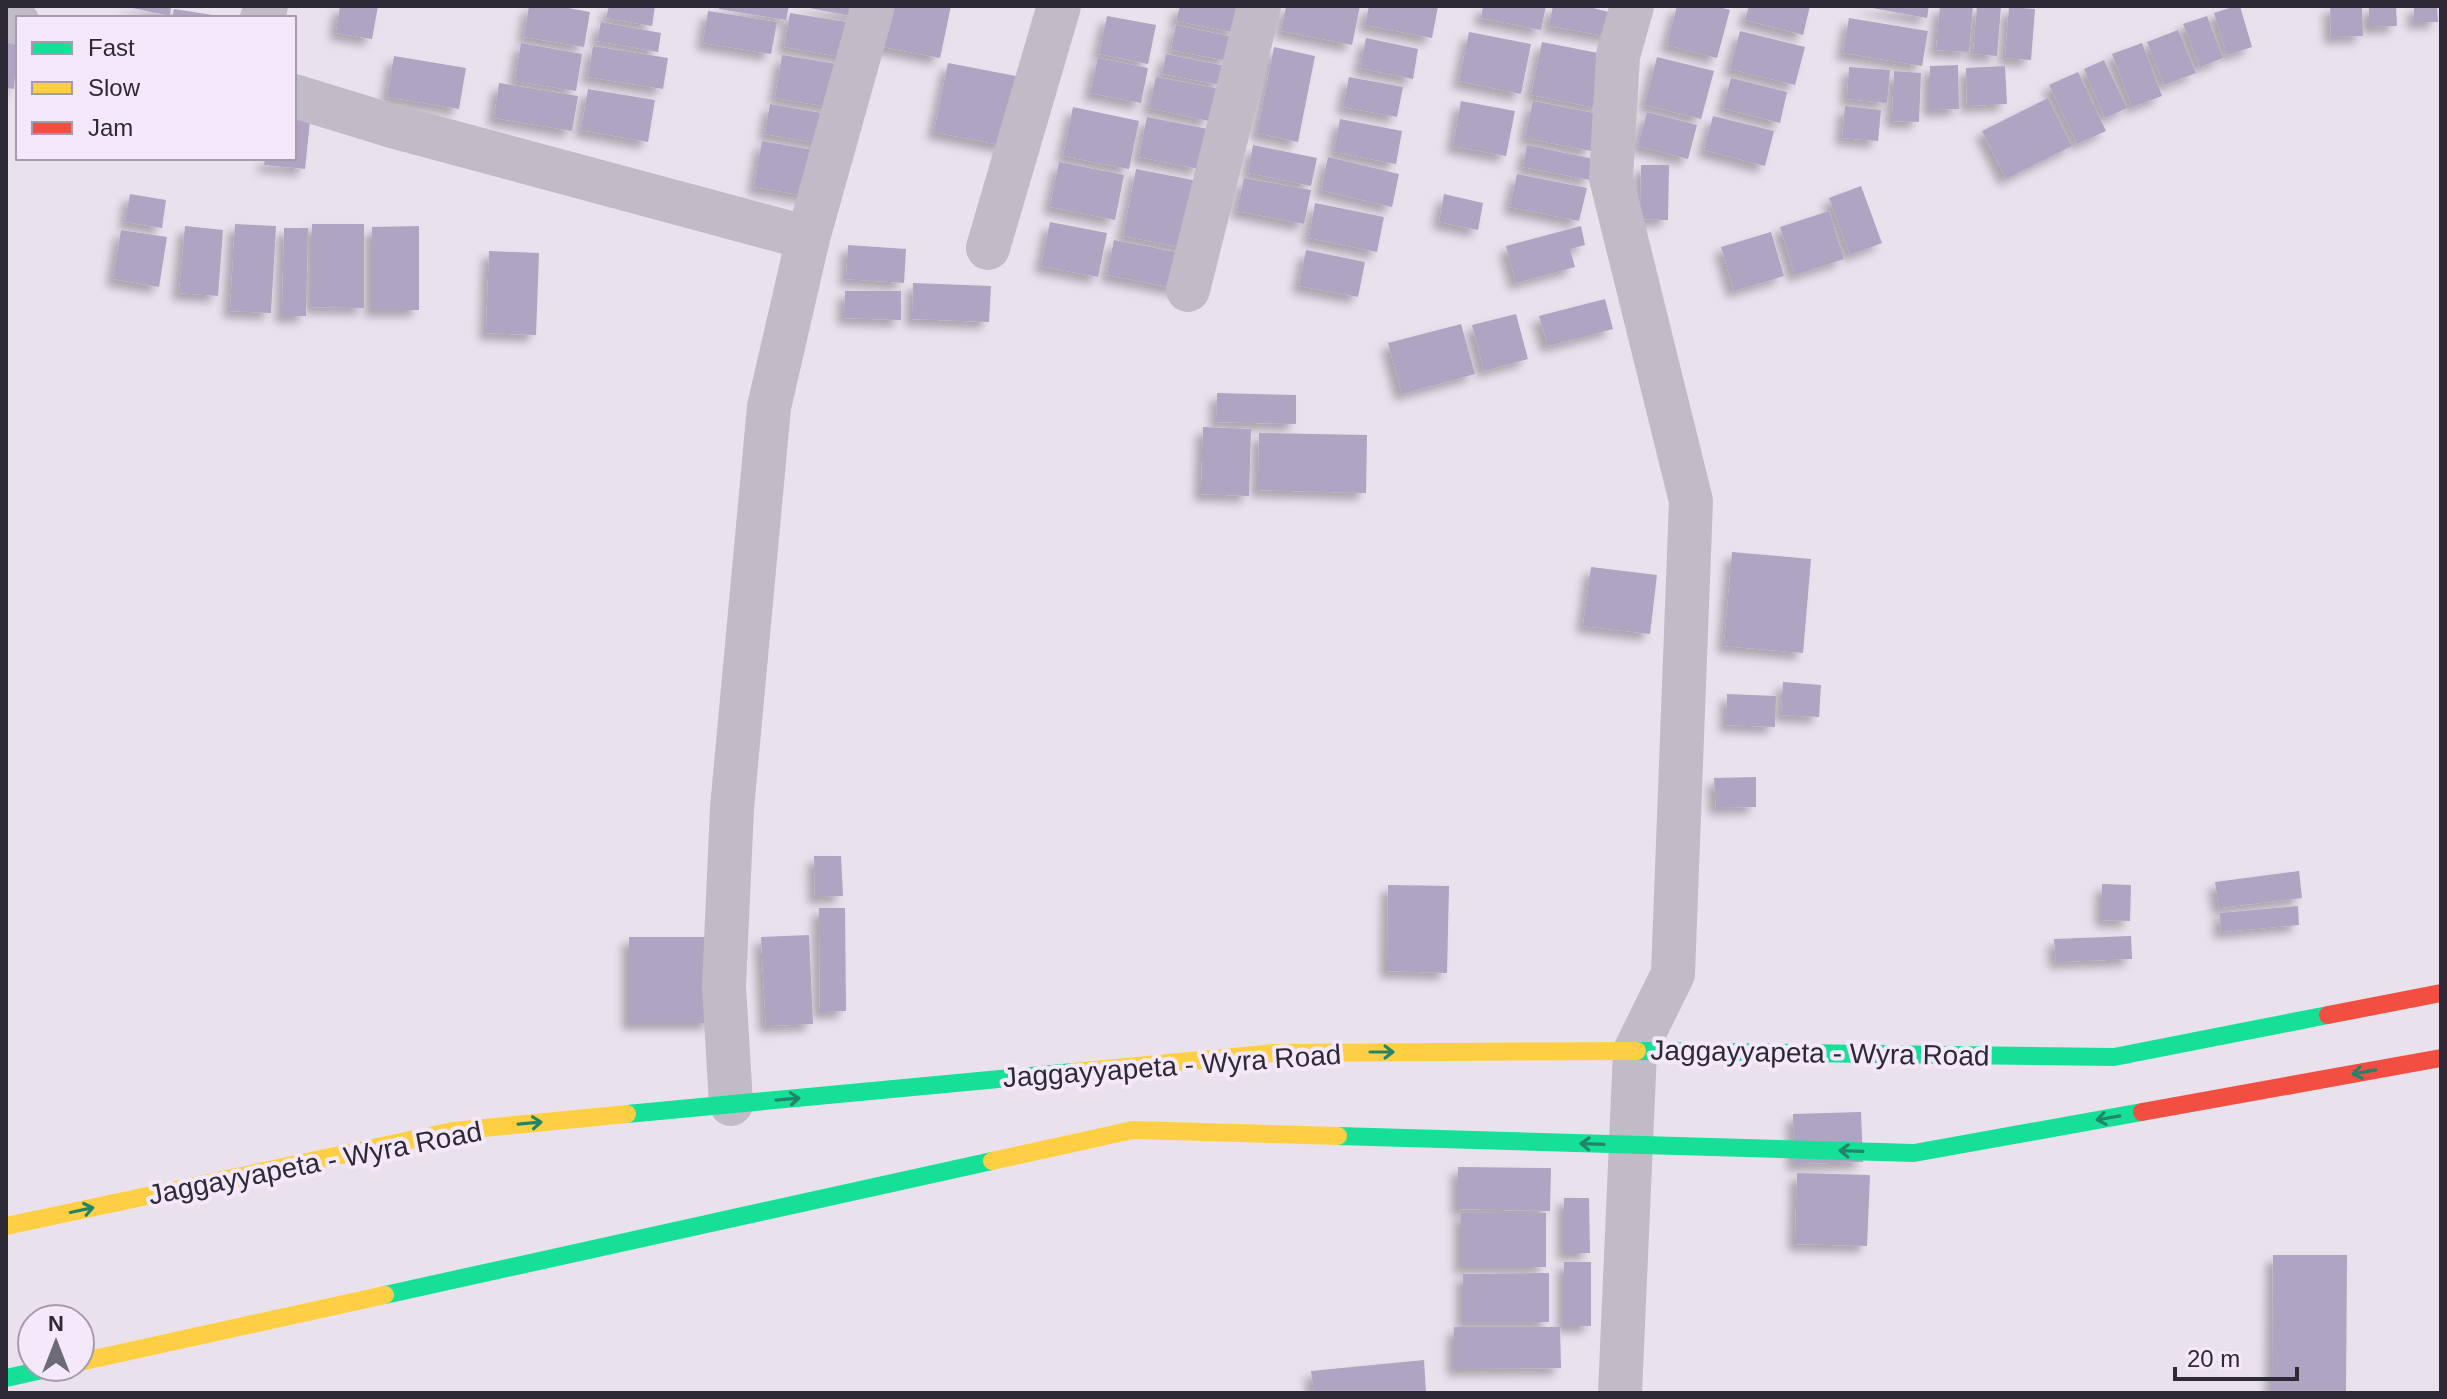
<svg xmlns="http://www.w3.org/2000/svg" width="2447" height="1399" font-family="Helvetica,sans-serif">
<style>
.building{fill:#afa4c1;filter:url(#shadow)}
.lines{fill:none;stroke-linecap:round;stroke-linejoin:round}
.street{stroke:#c1bbc7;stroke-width:44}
.fast{stroke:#16e098;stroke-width:18}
.slow{stroke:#ffcf43;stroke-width:18}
.jam{stroke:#f24e42;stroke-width:18}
.oneway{stroke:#228468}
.labels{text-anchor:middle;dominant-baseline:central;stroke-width:8;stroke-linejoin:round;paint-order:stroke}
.street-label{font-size:28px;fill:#2e2937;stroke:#f3e9fa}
</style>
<defs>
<filter id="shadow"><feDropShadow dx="-7" dy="7" stdDeviation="4" flood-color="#0004"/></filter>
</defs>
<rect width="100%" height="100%" fill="#e9e2ed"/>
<!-- building -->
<g class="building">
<polygon points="123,6 171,6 170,16"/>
<polygon points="340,6 378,6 372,39 336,33"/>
<polygon points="529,6 557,6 590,12 584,47 524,37"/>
<polygon points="609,6 655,6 652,26 606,18"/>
<polygon points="720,6 789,6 786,20 719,9"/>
<polygon points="799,6 864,6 861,18"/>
<polygon points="885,6 951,6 940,58 873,45"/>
<polygon points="1180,6 1242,6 1236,33 1176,21"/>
<polygon points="1286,6 1360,6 1352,45 1281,31"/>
<polygon points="1369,6 1438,6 1432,38 1365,25"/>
<polygon points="1483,6 1546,6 1541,30 1481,18"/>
<polygon points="1553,6 1585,6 1617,14 1611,37 1549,26"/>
<polygon points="1677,6 1716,6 1730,10 1717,58 1667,45"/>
<polygon points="1749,6 1810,6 1803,35 1745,20"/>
<polygon points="1861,6 1929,6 1927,18"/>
<polygon points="1940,6 1973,6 1969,52 1936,50"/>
<polygon points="1977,6 2001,6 1997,56 1973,54"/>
<polygon points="2236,6 2240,6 2252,47 2227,55 2214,13"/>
<polygon points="2330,6 2362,6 2363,36 2331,37"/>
<polygon points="2369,6 2396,6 2397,26 2369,27"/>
<polygon points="2414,6 2437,6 2438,22 2414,22"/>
<polygon points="2009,7 2035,9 2031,60 2005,58"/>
<polygon points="174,9 219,16 219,18 172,18"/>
<polygon points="708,11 777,22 771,54 703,43"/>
<polygon points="790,13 859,24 853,59 784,47"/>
<polygon points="1107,16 1156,25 1148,64 1099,54"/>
<polygon points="2207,16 2223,58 2200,67 2183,24"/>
<polygon points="1849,18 1928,31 1922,66 1843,53"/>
<polygon points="601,22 661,33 658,52 597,41"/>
<polygon points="1176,25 1233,37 1228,61 1171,50"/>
<polygon points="2178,30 2196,73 2164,85 2147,42"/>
<polygon points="1740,31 1805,47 1795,85 1730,69"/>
<polygon points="1469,32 1531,44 1521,94 1459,81"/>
<polygon points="6,38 18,39 14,89 6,88"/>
<polygon points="1366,38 1418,49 1413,79 1360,68"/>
<polygon points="1542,42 1613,56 1602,109 1531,95"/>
<polygon points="521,43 582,54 576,91 515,81"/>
<polygon points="2142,43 2162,96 2132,107 2112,54"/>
<polygon points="593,46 668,58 663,89 588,77"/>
<polygon points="1274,47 1315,56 1298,142 1257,133"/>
<polygon points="1166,54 1225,66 1221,85 1162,74"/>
<polygon points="782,55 843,65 835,108 775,98"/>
<polygon points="394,56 466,68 459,109 387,97"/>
<polygon points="1657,57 1714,71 1701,119 1645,105"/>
<polygon points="1098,58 1148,68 1141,103 1090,93"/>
<polygon points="2104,60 2127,108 2105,118 2084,69"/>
<polygon points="948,63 1021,77 1006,146 934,132"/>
<polygon points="1958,65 1959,109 1930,110 1930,66"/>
<polygon points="2005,66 2007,104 1967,106 1966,68"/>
<polygon points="1849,67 1890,70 1887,103 1847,99"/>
<polygon points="1894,71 1921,73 1919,122 1892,121"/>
<polygon points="2078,72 2106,131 2077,144 2049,85"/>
<polygon points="1156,77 1216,88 1209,121 1149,108"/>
<polygon points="1349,77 1403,87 1397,117 1343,107"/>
<polygon points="1731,78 1787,92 1780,123 1723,108"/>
<polygon points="499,83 578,96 572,131 494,118"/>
<polygon points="588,89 655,100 648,142 581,130"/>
<polygon points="2048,98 2072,146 2006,179 1982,131"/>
<polygon points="1461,101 1515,111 1506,156 1453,146"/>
<polygon points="1533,101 1599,114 1591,151 1525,138"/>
<polygon points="770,104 833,115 828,145 765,134"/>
<polygon points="1845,106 1881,110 1878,141 1842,138"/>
<polygon points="1073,107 1139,121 1129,169 1063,156"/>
<polygon points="294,109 311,111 305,169 264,165 265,158 294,158"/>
<polygon points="1647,112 1697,125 1688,159 1638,146"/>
<polygon points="1713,116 1774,131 1765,166 1704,150"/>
<polygon points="1147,117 1208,129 1199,169 1139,157"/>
<polygon points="1340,119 1402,131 1396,164 1334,152"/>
<polygon points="762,141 819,151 811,197 754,187"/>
<polygon points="1253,145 1317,158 1311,186 1248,173"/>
<polygon points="1527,145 1594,159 1590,180 1523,167"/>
<polygon points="1328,157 1399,174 1392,207 1321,190"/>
<polygon points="1059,162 1124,175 1115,220 1050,207"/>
<polygon points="1641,165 1669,165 1668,220 1640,219"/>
<polygon points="1136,169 1203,182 1189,249 1123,236"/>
<polygon points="1517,174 1587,188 1579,221 1510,207"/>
<polygon points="1244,178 1311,190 1304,224 1237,211"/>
<polygon points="1861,186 1882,243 1850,255 1829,198"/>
<polygon points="130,194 166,200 162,228 125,222"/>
<polygon points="1444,194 1483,203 1478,230 1439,222"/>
<polygon points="1315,203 1384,217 1377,252 1309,238"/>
<polygon points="1829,211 1844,259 1795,275 1780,227"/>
<polygon points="1050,222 1107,233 1098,277 1041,266"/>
<polygon points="235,224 276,226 271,313 230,311"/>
<polygon points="312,224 364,224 364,308 312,307"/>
<polygon points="185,226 223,230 218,296 179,293"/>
<polygon points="419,226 419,310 372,310 372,227"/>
<polygon points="1581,226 1585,245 1570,249 1575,267 1516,283 1506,246"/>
<polygon points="284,228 308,228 306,316 282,316"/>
<polygon points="121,230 167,237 159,287 113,279"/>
<polygon points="1771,232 1784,276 1734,291 1721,247"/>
<polygon points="1114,240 1186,254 1179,289 1107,275"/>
<polygon points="848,245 906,249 904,283 846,279"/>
<polygon points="1306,250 1365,262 1358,297 1299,286"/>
<polygon points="489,251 539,253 536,335 486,333"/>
<polygon points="913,283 991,286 989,322 912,319"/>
<polygon points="845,291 901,291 901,320 844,318"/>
<polygon points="1605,299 1613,329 1548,346 1539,316"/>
<polygon points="1516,314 1528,359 1484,371 1472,325"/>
<polygon points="1461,324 1475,374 1402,394 1388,343"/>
<polygon points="1217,393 1296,395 1296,424 1216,422"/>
<polygon points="1203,427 1251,429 1249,496 1201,494"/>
<polygon points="1259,433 1367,435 1366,493 1258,490"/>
<polygon points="1732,552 1811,559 1803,653 1724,646"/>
<polygon points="1591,567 1657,575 1650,634 1583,626"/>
<polygon points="1783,682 1821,685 1819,717 1781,715"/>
<polygon points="1727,694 1776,696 1775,727 1726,725"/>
<polygon points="1756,777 1756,807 1716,808 1714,778"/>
<polygon points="814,856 841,856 843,896 815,897"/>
<polygon points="2299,871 2302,898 2219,908 2215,882"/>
<polygon points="2102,884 2131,885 2130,921 2102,920"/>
<polygon points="1388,885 1449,886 1447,973 1387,971"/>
<polygon points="2298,906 2299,925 2221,932 2220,913"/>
<polygon points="819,908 845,908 846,1011 820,1012"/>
<polygon points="809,935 813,1024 766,1026 761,937"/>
<polygon points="2131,936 2132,959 2056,962 2054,939"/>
<rect x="629" y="937" width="82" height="86"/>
<polygon points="1861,1112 1863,1162 1794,1164 1793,1114"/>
<polygon points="1458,1167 1551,1168 1550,1211 1458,1209"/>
<polygon points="1797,1173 1870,1175 1867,1246 1795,1244"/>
<polygon points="1564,1198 1589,1198 1590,1253 1564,1253"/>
<rect x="1461" y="1213" width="85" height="54"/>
<polygon points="2273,1255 2347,1255 2346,1393 2272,1393"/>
<rect x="1564" y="1262" width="27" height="64"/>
<polygon points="1549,1273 1549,1322 1463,1322 1463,1274"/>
<polygon points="1454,1327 1560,1327 1561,1368 1454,1369"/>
<polygon points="1424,1360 1426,1393 1314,1393 1311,1371"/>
</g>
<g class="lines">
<!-- street -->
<g class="street">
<polyline points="262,18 266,6"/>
<polyline points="6,20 18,23"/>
<polyline points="294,96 392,126 808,238"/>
<polyline points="988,248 1059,6"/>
<polyline points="1188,290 1259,6"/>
<polyline points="731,1104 724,986 732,808 769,407 808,238 873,6"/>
<polyline points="1620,1393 1635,1051 1673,974 1691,501 1611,178 1618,56 1632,6"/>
</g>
<!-- fast -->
<g class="fast">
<polyline points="1637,1051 2114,1057 2328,1015"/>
<polyline points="627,1114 1073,1072"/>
<polyline points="1338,1136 1914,1153 2142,1112"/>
<polyline points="385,1295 992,1161"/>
<polyline points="6,1378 56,1367"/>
</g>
<!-- slow -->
<g class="slow">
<polyline points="1073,1072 1274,1053 1637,1051"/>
<polyline points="992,1161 1133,1130 1338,1136"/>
<polyline points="6,1226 453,1131 627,1114"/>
<polyline points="80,1362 385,1295"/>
</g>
<!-- jam -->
<g class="jam">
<polyline points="2328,1015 2441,993"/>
<polyline points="2142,1112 2441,1058"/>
</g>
</g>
<!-- one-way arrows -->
<defs><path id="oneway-shaft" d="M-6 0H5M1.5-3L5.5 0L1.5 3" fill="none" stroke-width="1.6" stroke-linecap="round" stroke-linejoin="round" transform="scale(2)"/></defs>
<g class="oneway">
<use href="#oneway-shaft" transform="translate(1382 1052)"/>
<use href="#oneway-shaft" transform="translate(2364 1072) rotate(170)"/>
<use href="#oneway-shaft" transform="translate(788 1099) rotate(-5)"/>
<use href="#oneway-shaft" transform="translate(2108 1118) rotate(170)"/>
<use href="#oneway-shaft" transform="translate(530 1123) rotate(-5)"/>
<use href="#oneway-shaft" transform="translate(1592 1144) rotate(-178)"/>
<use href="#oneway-shaft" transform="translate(1851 1151) rotate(-178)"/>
<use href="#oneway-shaft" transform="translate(82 1210) rotate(-12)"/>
</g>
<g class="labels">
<!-- street labels -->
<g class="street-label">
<text transform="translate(1820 1053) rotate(1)">Jaggayyapeta - Wyra Road</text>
<text transform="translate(1172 1066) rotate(-4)">Jaggayyapeta - Wyra Road</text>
<text transform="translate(315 1163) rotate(-11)">Jaggayyapeta - Wyra Road</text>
</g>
</g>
<!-- border -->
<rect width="2447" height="1399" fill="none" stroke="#2e2937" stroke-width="16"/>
<!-- legend -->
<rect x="16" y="16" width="280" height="144" fill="#f3e9fa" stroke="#a49cac" stroke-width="2"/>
<rect x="32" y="42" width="40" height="12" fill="#16e098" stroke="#a49cac" stroke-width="2"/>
<text x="88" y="56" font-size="24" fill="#2e2937">Fast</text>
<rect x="32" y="82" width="40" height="12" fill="#ffcf43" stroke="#a49cac" stroke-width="2"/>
<text x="88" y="96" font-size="24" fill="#2e2937">Slow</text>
<rect x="32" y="122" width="40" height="12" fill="#f24e42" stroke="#a49cac" stroke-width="2"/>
<text x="88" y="136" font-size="24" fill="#2e2937">Jam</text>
<!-- north arrow -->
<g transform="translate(56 1343)"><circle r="38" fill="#f3e9fa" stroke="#a49cac" stroke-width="2"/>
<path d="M0-6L14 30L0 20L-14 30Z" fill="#6f6a77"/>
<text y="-12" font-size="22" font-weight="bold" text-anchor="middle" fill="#2e2937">N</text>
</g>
<!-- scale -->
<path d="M2175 1367v12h122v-12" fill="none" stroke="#2e2937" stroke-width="4"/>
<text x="2187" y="1367" font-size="24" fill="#2e2937" stroke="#f3e9fa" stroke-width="6" paint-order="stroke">20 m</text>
</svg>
